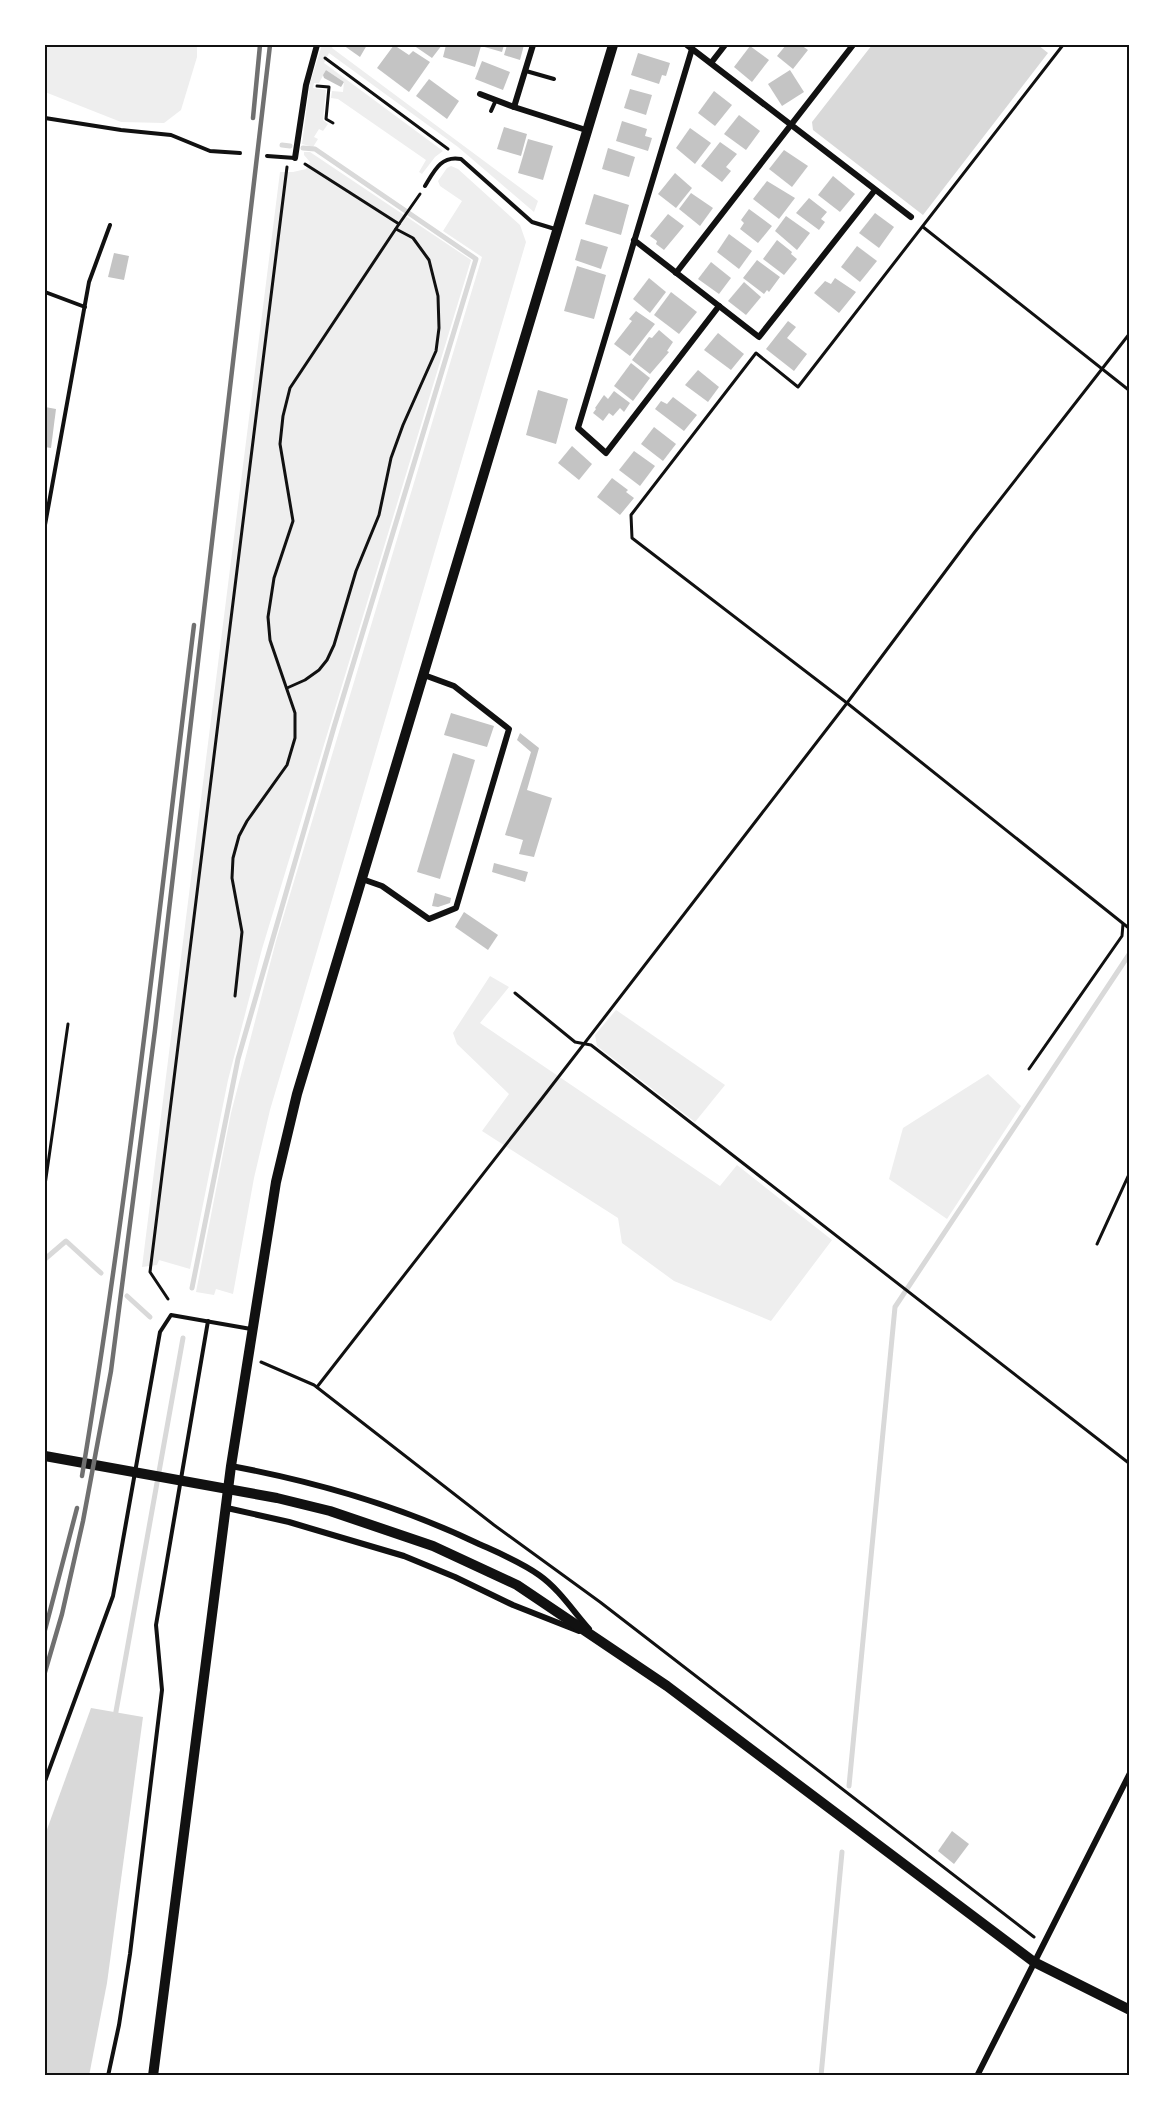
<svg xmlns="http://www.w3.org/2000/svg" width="1175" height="2121" font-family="'IBM Plex Sans',sans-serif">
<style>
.green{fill:#eee}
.water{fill:#d9d9d9}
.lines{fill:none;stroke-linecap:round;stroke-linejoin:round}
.stream{stroke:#d9d9d9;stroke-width:5}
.building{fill:#c4c4c4}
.path{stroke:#111;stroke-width:3}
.service{stroke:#111;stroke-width:4}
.minor{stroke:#111;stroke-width:6}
.tertiary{stroke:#111;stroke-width:10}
.secondary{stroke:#111;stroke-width:10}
.rail{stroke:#707070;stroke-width:4.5}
.neatline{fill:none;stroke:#111;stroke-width:2}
</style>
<rect width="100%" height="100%" fill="#fff"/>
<!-- green -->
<g class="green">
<polygon points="45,45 197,45 197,57 181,110 164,123 121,122 45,92"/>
<polygon points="322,45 333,45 332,48 538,201 534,212 458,147 329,53 324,63 443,151 435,157 422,174 419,172 426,160 338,99 331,98 332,91 343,92 344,82 326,70 319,83 314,83 313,88 326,90 323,120 328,124 323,131 319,129 314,137 318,139 313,147 302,144 310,83"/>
<polygon points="304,152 310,152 471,260 262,949 228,1080 190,1269 159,1260 157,1265 142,1267 280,172 293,172 306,169 310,162 304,155"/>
<polygon points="451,166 458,169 520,225 526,242 270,1110 254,1178 233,1294 216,1289 214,1295 196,1292 231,1113 276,941 482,257 443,231 462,201 440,186 438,181 447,168"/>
<polygon points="490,976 509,987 480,1023 720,1186 737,1165 832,1240 771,1321 674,1281 622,1243 618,1218 482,1131 509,1094 457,1044 453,1033"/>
<polygon points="616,1010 725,1085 695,1122 597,1046 595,1035"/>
<polygon points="988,1074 1021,1106 947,1219 889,1179 903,1128"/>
</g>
<!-- water -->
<g class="water">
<polygon points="872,45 1038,45 1048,53 923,215 813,130 812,122"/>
<polygon points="91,1708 143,1717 107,1983 89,2076 45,2076 45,1835"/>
</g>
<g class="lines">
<!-- stream -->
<g class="stream">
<polyline points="282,145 290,146"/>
<polyline points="45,1259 66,1241 101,1273"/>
<polyline points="192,1288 238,1059 334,727 476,259 315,149 303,148"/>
<polyline points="127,1296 150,1317"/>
<polyline points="115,1717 183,1338"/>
<polyline points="849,1786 895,1307 1130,953"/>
<polyline points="821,2076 842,1852"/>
</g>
</g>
<!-- building -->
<g class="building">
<polygon points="343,45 367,45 360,57"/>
<polygon points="394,45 409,55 413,51 430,62 409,92 377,68"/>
<polygon points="413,45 442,45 432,58"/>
<polygon points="446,45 504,45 502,52 481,46 475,67 443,57"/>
<polygon points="507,45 524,45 520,60 504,55"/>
<polygon points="786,45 801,45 808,50 793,69 777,56"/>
<polygon points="750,46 769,60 752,82 734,67"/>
<polygon points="638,53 670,63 666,76 662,75 659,84 631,75"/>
<polygon points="482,61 510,72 503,90 475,79"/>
<polygon points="326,70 344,82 341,87 324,78 323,75"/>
<polygon points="790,70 804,92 782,106 768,84"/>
<polygon points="429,79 459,101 447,119 416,96"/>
<polygon points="630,89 652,95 646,115 624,108"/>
<polygon points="714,91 732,105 715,126 698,113"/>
<polygon points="739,115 760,131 746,150 724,134"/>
<polygon points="622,121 647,129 645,136 652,138 648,151 616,141"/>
<polygon points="504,127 527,134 521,156 497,149"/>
<polygon points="690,128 711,143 695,164 676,148"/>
<polygon points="528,139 553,146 543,180 518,173"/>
<polygon points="720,142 737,154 726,167 731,171 722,182 701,166"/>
<polygon points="608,148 635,157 629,177 602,169"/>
<polygon points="784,150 808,166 792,187 769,169"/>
<polygon points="675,173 692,188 676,208 658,194"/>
<polygon points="833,176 855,194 840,212 818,195"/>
<polygon points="767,181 795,198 779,219 753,199"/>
<polygon points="691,193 713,208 700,226 679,209"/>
<polygon points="594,194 629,205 621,235 585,224"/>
<polygon points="809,198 827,212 821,219 825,222 819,230 796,213"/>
<polygon points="749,209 772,226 758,243 740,229 744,223 741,220"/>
<polygon points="875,213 894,227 879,248 859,233"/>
<polygon points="668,214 684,226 664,250 656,244 657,241 650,236"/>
<polygon points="786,216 810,233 797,250 775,231"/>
<polygon points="729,234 752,251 739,269 717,252"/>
<polygon points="581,239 608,247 601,269 575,260"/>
<polygon points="777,240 792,252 791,254 797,259 784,275 763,259"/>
<polygon points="857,246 877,261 860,282 841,267"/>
<polygon points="114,253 129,256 124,280 108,277"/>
<polygon points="757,260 780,277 769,292 767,290 764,294 743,278"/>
<polygon points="711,262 731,278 719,294 698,279"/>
<polygon points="577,266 606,275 594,319 564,311"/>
<polygon points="649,278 666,292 650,313 633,299"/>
<polygon points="835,278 856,292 839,313 814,293 825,281 831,284"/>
<polygon points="744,282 761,297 746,315 728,301"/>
<polygon points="671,292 697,312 679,334 654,315"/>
<polygon points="636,311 655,324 630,356 614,344 632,321 629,319"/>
<polygon points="788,321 796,327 787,338 807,354 794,371 766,349"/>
<polygon points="659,330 673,342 667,351 669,352 650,374 632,360 649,337 652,338"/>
<polygon points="718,333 744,354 731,370 704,350"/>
<polygon points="631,363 650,378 633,401 614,386"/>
<polygon points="698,370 719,387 708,402 685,385"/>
<polygon points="538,390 568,399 556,444 526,435"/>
<polygon points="614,391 630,403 624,412 620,408 613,416 609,413 603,421 593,413 596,409 595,408 604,395 608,399"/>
<polygon points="673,397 697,415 684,431 655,409 661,401 667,404"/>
<polygon points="45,407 56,409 51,448 45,447"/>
<polygon points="654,427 676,444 663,461 641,444"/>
<polygon points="572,446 592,464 579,480 558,463"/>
<polygon points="634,451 655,466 640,486 619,470"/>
<polygon points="612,478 628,490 626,492 634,498 620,515 597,497"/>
<polygon points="451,713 494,726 487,747 444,735"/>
<polygon points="520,733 539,748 527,790 552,798 534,857 519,854 523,840 505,835 531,752 517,740"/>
<polygon points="453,753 475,760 440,879 417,872"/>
<polygon points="494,863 528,872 525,882 492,872"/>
<polygon points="435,893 451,898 450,903 438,907 432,906"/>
<polygon points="464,912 498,935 488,950 455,927"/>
<polygon points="952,1831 969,1844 954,1864 938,1851"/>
</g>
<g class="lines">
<!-- path -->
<g class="path">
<polyline points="1063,45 798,387 756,353 631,515 632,538 847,703 1130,929"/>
<polyline points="325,58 448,149"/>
<polyline points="317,86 329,87 326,119 333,123"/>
<polyline points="305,164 399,224 420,194"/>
<polyline points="923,227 1130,391"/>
<polyline points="287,688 305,680 319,670 327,660 334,645 356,571 379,515 391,458 403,425 436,351 439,328 438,296 429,260 413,238 396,229"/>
<polyline points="515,993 575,1042 591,1045 1130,1464"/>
<polyline points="235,996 242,932 232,878 233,858 239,836 247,821 287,765 295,738 295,713 270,640 268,617 274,578 293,521 280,444 283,416 290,388 399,224"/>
<polyline points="1029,1069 1122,936 1123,924"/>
<polyline points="45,1185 68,1024"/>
<polyline points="1097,1244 1130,1172"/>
<polyline points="168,1299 150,1272 287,167"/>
<polyline points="261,1362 314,1385 494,1525 600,1602 1034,1937"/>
<polyline points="317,1387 543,1097 847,703 974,533 1130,333"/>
</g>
<!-- service -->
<g class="service">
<polyline points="526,71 554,79"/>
<polyline points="491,111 496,100"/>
<polyline points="45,118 121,130 171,135 210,151 240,153"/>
<polyline points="267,156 295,158"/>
<path d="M425 186C434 171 441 155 461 159L532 222 555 229"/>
<polyline points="45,292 85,307"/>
<polyline points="45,525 89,282 110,225"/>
<polyline points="45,1781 113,1596 160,1332 171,1315 251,1329"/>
<polyline points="108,2076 119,2025 130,1954 162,1690 156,1625 208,1321"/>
</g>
<!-- minor -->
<g class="minor">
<polyline points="687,45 911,217"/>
<polyline points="692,49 578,428 606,453 719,306"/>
<polyline points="711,63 725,45"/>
<polyline points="480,94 514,107 586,130"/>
<polyline points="514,107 533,45"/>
<polyline points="295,158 306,85 317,45"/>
<polyline points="634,240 759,337 875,190"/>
<polyline points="676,273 853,45"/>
<polyline points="362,879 382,886 429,919 456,908 509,729 454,686 424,675"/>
<path d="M231 1466C317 1482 400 1506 479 1544 499 1553 521 1562 539 1575 559 1589 573 1611 589 1629"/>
<polyline points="227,1508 289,1522 404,1556 455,1577 513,1605 579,1631"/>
<polyline points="977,2076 1130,1773"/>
</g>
<!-- tertiary -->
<polyline class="tertiary" points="45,1456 277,1498 330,1511 433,1546 517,1585 667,1686 1034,1962 1130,2010"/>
<!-- secondary -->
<polyline class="secondary" points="153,2076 231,1466 276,1182 297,1094 613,45"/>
<!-- rail -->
<g class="rail">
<polyline points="253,118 260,45"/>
<path d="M82 1476C129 1194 159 909 194 625"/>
<polyline points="45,1630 77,1508"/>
<polyline points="45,1672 62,1614 83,1521 111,1371 155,1030 270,45"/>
</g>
</g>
<!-- border -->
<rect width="1175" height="2121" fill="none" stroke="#ffffff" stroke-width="93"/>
<rect x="46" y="46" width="1082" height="2028" class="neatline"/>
</svg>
